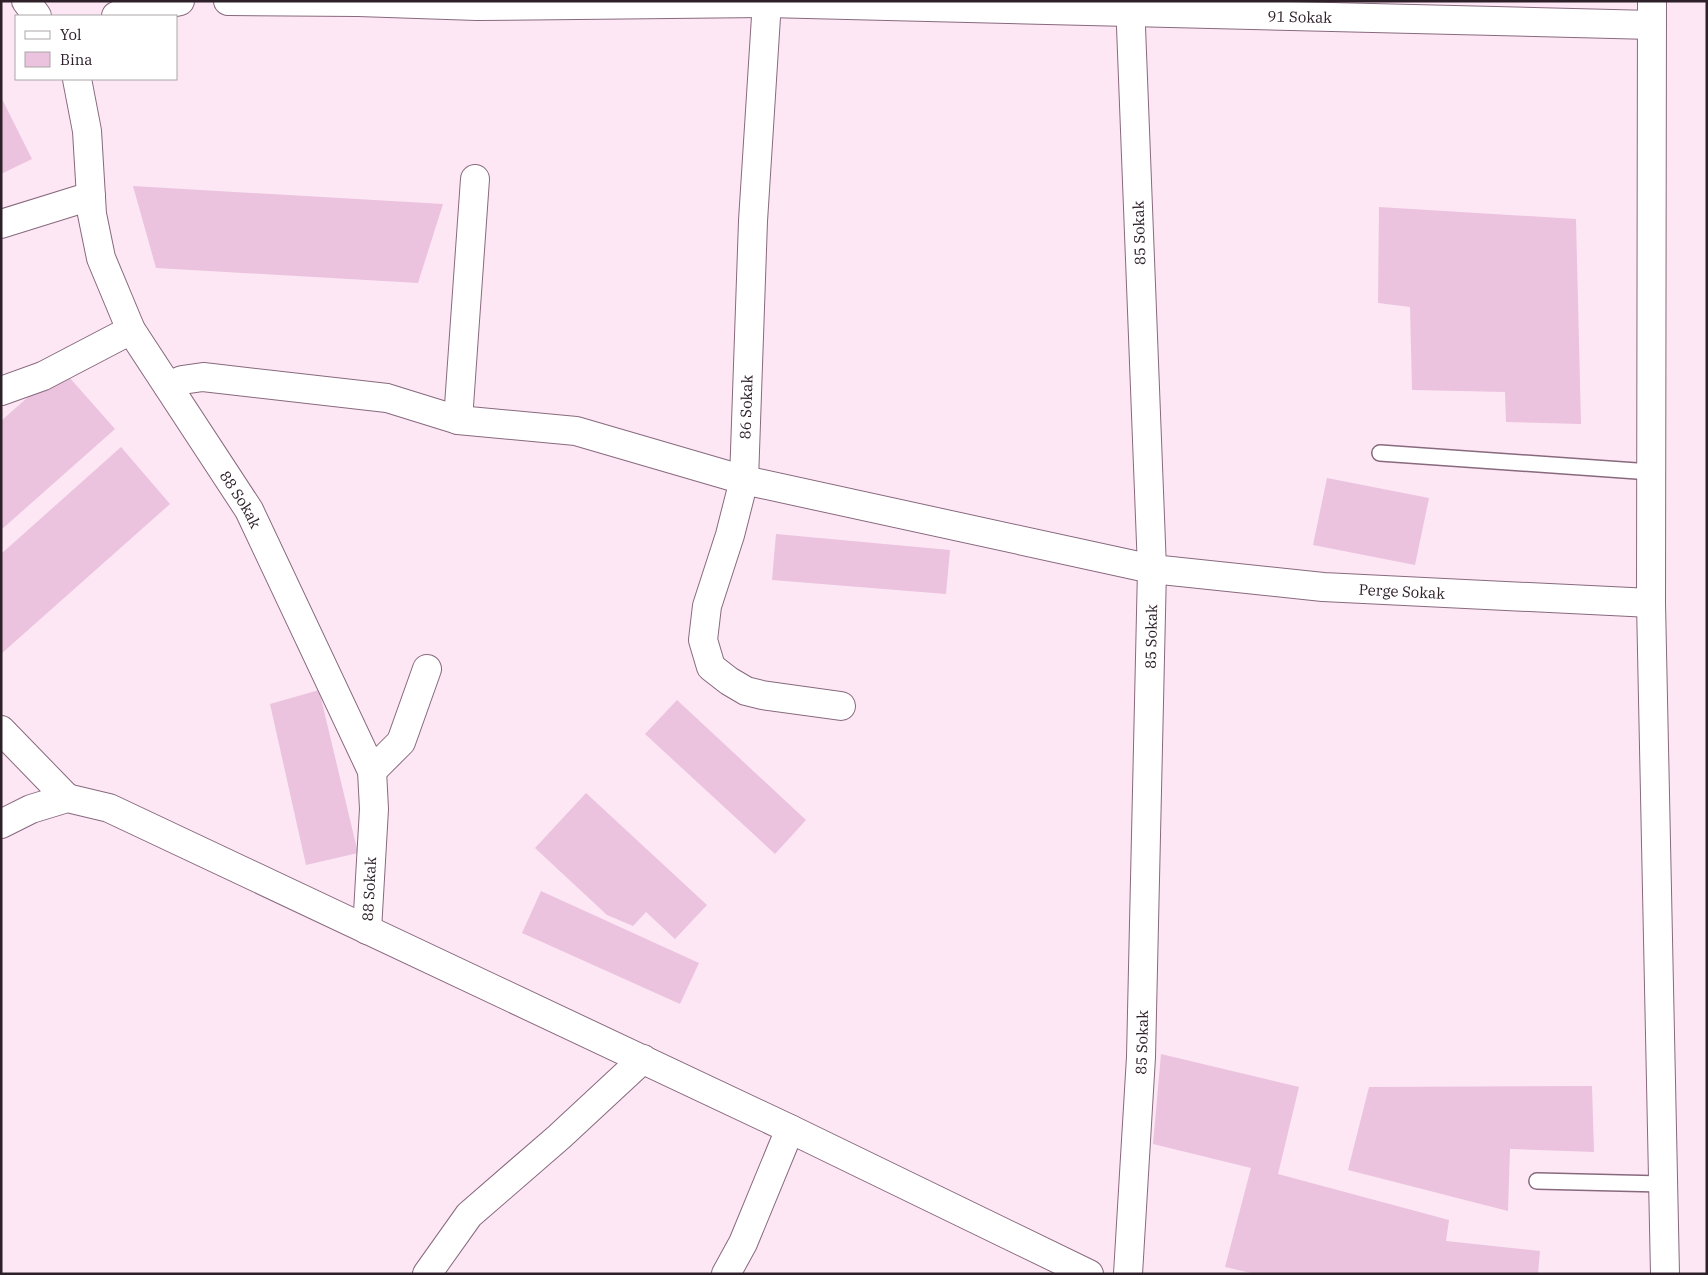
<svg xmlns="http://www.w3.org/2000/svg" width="1708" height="1275" font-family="'IBM Plex Serif',serif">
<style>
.building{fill:#ebc3de}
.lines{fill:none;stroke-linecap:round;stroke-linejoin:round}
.service-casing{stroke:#88697e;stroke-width:18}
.minor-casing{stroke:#88697e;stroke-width:30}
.tertiary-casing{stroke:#88697e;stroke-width:30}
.service{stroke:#fff;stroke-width:15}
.minor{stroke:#fff;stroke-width:28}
.tertiary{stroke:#fff;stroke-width:28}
.labels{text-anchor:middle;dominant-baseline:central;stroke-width:4.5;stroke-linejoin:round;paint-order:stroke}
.street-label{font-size:15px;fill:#2d2029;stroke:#fff}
</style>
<rect width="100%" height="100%" fill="#fde7f5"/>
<!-- building -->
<g class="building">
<polygon points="1,97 32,159 1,174"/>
<polygon points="133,186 443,204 418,283 156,268"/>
<polygon points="1379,207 1576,219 1581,424 1506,422 1505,392 1412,390 1410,307 1378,303"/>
<polygon points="61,368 115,429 1,530 1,421"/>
<polygon points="121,447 170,504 1,654 1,554"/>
<polygon points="1327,478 1429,498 1415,565 1313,545"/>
<polygon points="776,534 950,550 946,594 772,580"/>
<polygon points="319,690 358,853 306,865 270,704"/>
<polygon points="677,700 806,820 775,854 645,734"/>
<polygon points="586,793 707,905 675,939 646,912 633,926 607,915 535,848"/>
<polygon points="541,891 699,963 680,1004 522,933"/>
<polygon points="1161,1054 1299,1087 1278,1174 1449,1220 1446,1241 1540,1251 1538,1274 1255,1274 1225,1267 1251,1168 1153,1144"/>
<polygon points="1592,1086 1594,1152 1510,1149 1508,1211 1348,1170 1369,1087"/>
</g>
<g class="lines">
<!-- service casing -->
<g class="service-casing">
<g id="service">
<polyline points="1380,453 1651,472"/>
<polyline points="1537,1181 1662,1184"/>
</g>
</g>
<!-- minor casing -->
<g class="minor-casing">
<g id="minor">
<polyline points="26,1 37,16"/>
<path id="s1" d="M228 1 358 2 477 6 767 3 1652 25"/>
<polyline points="767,1 753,221 744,480 730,535 707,606 703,640 711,667 729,681 746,691 762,695 841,706"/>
<polyline points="116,16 120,14 180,1"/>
<path id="s2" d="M77 79 87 131 92 214 101 258 131 330 249 510 372 771 374 809 367 930"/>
<polyline points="1,224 91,196"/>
<path id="s3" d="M168 386 182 380 203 377 387 398 458 420 576 431 744 480 1152 569 1323 587 1651 603"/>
<polyline points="1,391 43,376 131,330"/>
<polyline points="458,420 475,179"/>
<polyline points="1,730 67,798"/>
<polyline points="372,771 401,742 427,669"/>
<polyline points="1,824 31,809 67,798 109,808 790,1129 1089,1274"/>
<polyline points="427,1274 469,1215 559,1137 643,1059"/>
<polyline points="726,1274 743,1243 790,1129"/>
<path id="s4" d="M1128 1274 1141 1057 1152 569 1130 1"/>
</g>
</g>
<!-- tertiary casing -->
<g class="tertiary-casing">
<polyline id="tertiary" points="1652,1 1651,603 1665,1274"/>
</g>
<!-- service -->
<use href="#service" class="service"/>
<!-- minor -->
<use href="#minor" class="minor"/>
<!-- tertiary -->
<use href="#tertiary" class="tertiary"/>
</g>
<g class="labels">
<!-- street labels -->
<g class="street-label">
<text stroke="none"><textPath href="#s1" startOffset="1072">91 Sokak</textPath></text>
<text transform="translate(1139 233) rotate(-92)">85 Sokak</text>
<text transform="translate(746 407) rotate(-88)">86 Sokak</text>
<text stroke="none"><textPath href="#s2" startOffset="461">88 Sokak</textPath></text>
<text stroke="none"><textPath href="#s3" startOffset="1258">Perge Sokak</textPath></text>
<text stroke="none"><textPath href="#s4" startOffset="638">85 Sokak</textPath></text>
<text transform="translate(369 889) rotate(-87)">88 Sokak</text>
<text stroke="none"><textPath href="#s4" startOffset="232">85 Sokak</textPath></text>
</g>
</g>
<!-- border -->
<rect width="1708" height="1275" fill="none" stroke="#2d2029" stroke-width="5"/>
<!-- legend -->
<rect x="15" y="15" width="162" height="65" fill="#ffffff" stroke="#aba6a9"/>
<rect x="25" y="31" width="25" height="8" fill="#ffffff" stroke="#aba6a9"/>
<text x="60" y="40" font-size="15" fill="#2d2029">Yol</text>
<rect x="25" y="52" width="25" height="15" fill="#ebc3de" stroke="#aba6a9"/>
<text x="60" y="65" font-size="15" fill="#2d2029">Bina</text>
</svg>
